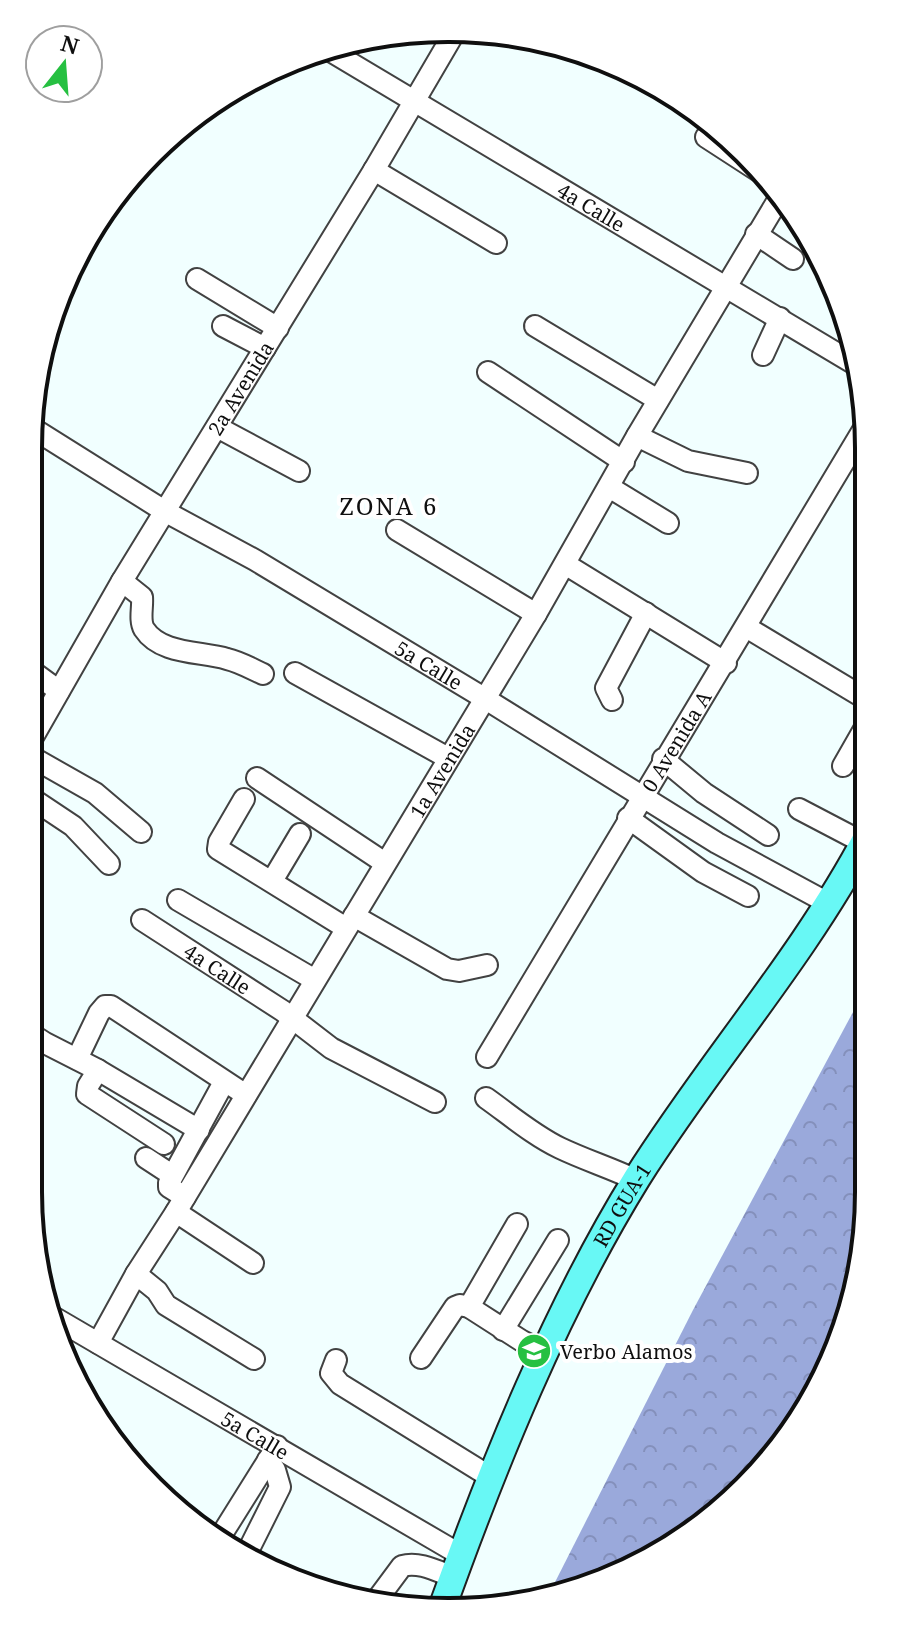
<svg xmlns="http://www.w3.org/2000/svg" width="897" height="1640" font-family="'Noto Serif',serif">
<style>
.forest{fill:url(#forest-crowns)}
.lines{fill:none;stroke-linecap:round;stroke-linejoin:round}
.minor-casing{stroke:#424242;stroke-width:24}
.major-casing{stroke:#202020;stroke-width:30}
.minor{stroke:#fff;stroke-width:20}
.major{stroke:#68f8f5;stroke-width:26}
.labels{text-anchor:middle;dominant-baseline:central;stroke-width:8;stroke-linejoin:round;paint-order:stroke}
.street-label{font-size:20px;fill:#0f0f0f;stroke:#fff}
.poi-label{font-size:20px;fill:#0f0f0f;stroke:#fff;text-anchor:start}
.quarter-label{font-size:24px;letter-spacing:2px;fill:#0f0f0f;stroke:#fff}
.rim{fill:none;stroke:#0f0f0f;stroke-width:4}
</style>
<defs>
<pattern id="forest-crowns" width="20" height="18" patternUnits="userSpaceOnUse" patternTransform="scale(2)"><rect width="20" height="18" fill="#9aa9db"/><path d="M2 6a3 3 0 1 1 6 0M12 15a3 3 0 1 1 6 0" fill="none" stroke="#8490bb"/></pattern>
</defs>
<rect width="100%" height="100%" fill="#f1ffff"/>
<!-- forest -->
<polygon class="forest" points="867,986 868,1219 855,1301 813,1401 726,1507 610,1580 549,1594 693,1310"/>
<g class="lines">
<!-- minor casing -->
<g class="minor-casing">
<g id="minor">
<path id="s1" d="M327 49 858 366"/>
<polyline points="706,137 760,172"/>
<polyline points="374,170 496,243"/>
<polyline points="756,234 793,259"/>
<polyline points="197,279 278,328"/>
<polyline points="223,326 265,348"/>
<polyline points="535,326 658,400"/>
<polyline points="763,355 780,318"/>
<polyline points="488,372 624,462"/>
<path id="s2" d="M29 426 166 512 255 560 484 698 717 843 828 903"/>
<polyline points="217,427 299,471"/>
<polyline points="637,436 688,461 747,473"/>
<polyline points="609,487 668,523"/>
<polyline points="397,530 536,614"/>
<polyline points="565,564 726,663"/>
<path d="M122 581 142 597C143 607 139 620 144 629 161 655 201 651 227 659 240 662 252 669 263 674"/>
<polyline points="746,627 866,699"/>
<polyline points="29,669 59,691"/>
<polyline points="295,673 448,758"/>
<polyline points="612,700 606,688 646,613"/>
<path id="s3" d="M29 744 122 581 374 170 453 35"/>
<polyline points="28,755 95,793 141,832"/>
<polyline points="663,759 704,793 768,835"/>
<polyline points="843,766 867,724"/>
<polyline points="257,778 385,863"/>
<polyline points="28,796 73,826 109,864"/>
<polyline points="244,799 219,842 218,849 346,928"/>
<polyline points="799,809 864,843"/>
<polyline points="628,818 703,872 748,896"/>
<polyline points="272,881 300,834"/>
<polyline points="178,900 315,980"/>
<polyline points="354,916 447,969 459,971 487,965"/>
<path id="s4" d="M142 920 283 1011 331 1048 435 1102"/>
<polyline points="28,1032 45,1043 98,1070 199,1130"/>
<path id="s5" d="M487 1057C612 845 741 636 866 425"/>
<polyline points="77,1059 99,1013 105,1006 111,1006 246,1095"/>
<polyline points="98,1070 88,1086 87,1094 164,1144"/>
<path d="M486 1098C510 1115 533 1135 560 1148 585 1160 611 1168 636 1180"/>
<polyline points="146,1158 172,1175"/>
<polyline points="185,1197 169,1187 169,1183 224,1082"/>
<polyline points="176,1212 253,1263"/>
<polyline points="136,1274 157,1291 166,1305 254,1359"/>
<polyline points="469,1307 517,1224"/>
<path id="s6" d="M48 1314 461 1555"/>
<polyline points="503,1330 558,1240"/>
<path id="s7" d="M98 1343 136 1274 176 1212 536 614 637 436 781 195"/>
<polyline points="421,1358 455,1307 460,1305 469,1307 522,1341 546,1353"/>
<polyline points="336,1360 331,1373 340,1384 492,1478"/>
<polyline points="217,1542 277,1446"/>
<polyline points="246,1555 280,1487 275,1470 268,1460"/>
<path d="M376 1601 402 1566C419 1561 437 1571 453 1577"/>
</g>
</g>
<!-- major casing -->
<g class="major-casing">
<g id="major">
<path id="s8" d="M442 1608C494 1463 556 1309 637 1178 710 1062 803 958 867 837"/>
</g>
</g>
<!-- minor -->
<use href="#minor" class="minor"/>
<!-- major -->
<use href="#major" class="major"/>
</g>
<!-- icons -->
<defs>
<g id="school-disc" transform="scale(1.8)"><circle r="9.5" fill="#26c041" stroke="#fff"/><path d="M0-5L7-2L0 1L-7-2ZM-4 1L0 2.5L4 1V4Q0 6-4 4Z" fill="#fff"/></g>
</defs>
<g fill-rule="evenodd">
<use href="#school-disc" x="534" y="1351"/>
</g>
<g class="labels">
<!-- street labels -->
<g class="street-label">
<text stroke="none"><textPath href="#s1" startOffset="308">4a Calle</textPath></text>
<text stroke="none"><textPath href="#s3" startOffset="414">2a Avenida</textPath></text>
<text stroke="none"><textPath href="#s2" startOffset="466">5a Calle</textPath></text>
<text stroke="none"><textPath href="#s5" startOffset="368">0 Avenida A</textPath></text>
<text stroke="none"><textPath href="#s7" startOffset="668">1a Avenida</textPath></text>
<text stroke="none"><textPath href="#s4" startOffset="90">4a Calle</textPath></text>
<text stroke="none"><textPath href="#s8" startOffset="442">RD GUA-1</textPath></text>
<text stroke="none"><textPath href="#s6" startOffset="240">5a Calle</textPath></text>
</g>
<!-- poi labels -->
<g class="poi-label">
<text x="560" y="1351">Verbo Alamos</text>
</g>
<!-- quarter labels -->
<g class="quarter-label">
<text x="389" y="505">ZONA 6</text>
</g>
</g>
<!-- crop -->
<path d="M0 0H897V1640H0ZM448 42H449A406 406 0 0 1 855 448V1192A406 406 0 0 1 449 1598H448A406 406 0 0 1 42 1192V448A406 406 0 0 1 448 42Z" fill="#fff" fill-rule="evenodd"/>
<path class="rim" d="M448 42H449A406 406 0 0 1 855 448V1192A406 406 0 0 1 449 1598H448A406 406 0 0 1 42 1192V448A406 406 0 0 1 448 42Z"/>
<!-- north arrow -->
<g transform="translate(64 64) rotate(17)"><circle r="38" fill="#ffffff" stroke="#9f9f9f" stroke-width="2"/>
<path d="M0-6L14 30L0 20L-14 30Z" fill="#26c041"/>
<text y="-12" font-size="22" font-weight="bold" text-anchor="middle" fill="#0f0f0f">N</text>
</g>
</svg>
